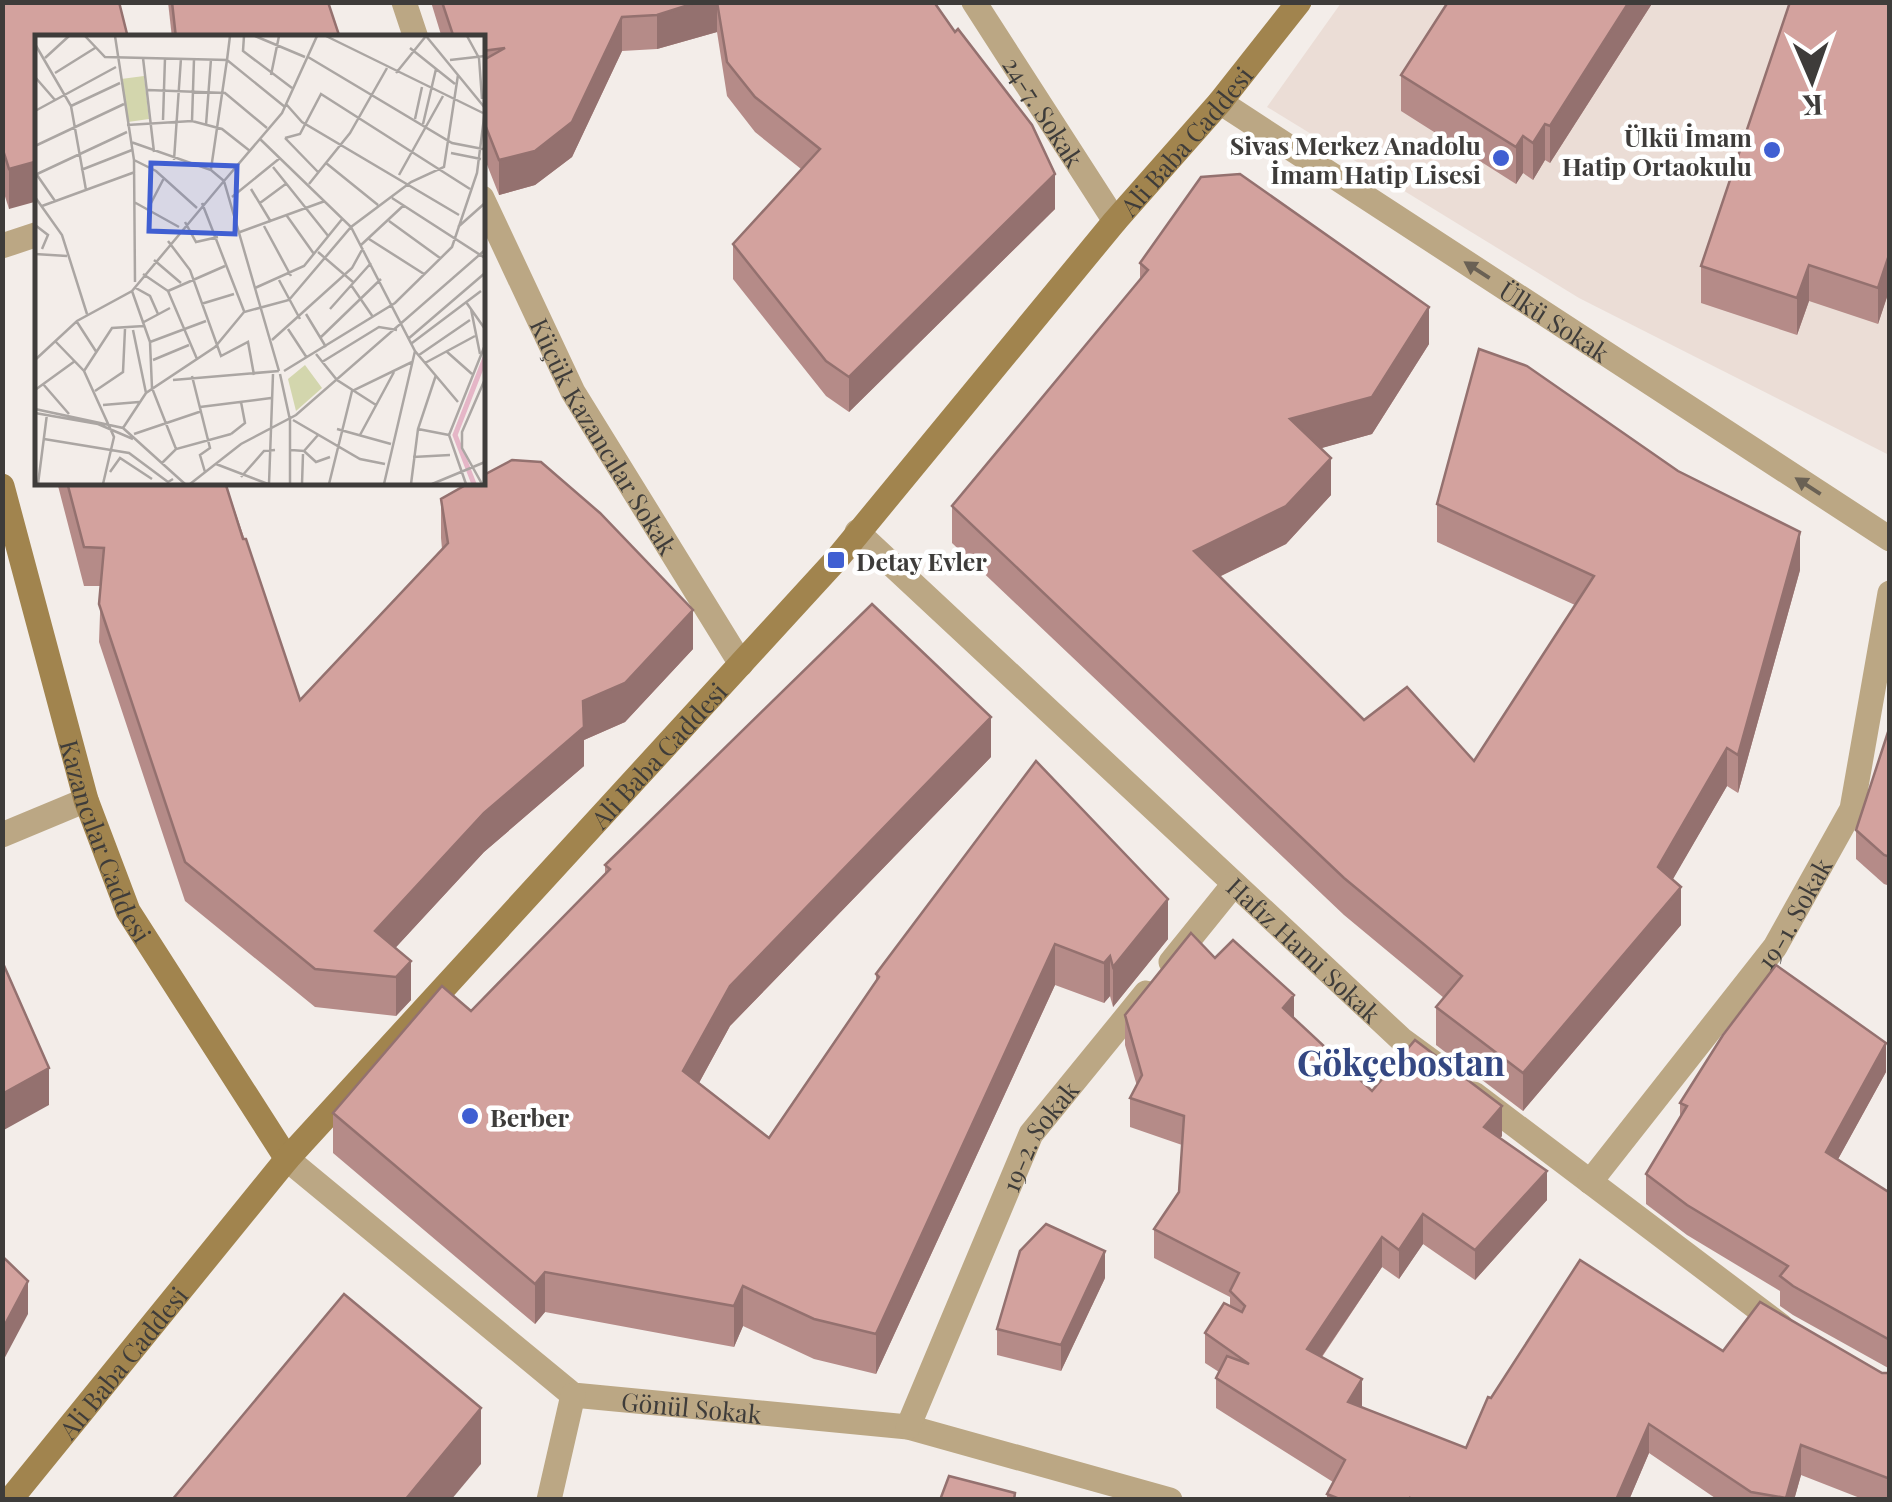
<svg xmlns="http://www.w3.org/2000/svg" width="1892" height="1502" font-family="'Playfair Display',serif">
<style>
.built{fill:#ebddd6}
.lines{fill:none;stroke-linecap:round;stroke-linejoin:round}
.street{stroke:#bba784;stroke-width:25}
.secondary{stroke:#a1844e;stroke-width:25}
.wall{fill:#b58b88}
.shaded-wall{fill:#94716f}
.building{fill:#d3a29e;stroke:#94716f;stroke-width:2.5}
.oneway{fill:#6a6154}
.poi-dot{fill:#405fd2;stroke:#fff;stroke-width:4}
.labels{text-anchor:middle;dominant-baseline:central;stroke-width:9;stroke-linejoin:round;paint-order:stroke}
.street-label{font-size:25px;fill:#3e3c3a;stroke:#fff}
.poi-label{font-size:25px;font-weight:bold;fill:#3e3c3a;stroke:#fff;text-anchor:end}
.district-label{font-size:35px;font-weight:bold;fill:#344782;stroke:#fff}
.inset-river{fill:none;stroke:#e5b6c7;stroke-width:5}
.inset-road{fill:none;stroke:#aba6a3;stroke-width:2.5}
.view{fill:#405fd2;fill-opacity:0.15;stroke:#405fd2;stroke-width:5}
.inset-edge{fill:none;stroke:#3e3c3a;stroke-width:5}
</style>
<rect width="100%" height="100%" fill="#f3ede9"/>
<!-- built -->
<polygon class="built" points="1341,3 1889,3 1889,455 1579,298 1267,107"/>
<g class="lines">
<!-- street -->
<g class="street">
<polyline points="404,2 416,38"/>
<path id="s1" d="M974 2 1115 221"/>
<path id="s2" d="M1220 102 1890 539"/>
<path id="s3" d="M482 198 573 392 741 664"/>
<polyline points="2,246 38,234"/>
<path id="s4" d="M857 532 1401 1039 1438 1066"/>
<polyline points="2,835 86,800"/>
<polyline points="1171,962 1234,884"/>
<polyline points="1474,1094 1781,1326"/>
<path id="s5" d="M287 1159 573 1395 908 1427 1170 1500"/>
<path id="s6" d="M1590 1182 1775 947 1852 809 1890 593"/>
<path id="s7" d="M908 1427 1031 1134 1146 993"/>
<polyline points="549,1500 573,1395"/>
</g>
<!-- secondary -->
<g class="secondary">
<path id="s8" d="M2 486 86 800 128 911 287 1159"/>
<path id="s9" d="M10 1500 287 1159 836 560 1115 221 1220 102 1299 2"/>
</g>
</g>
<!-- wall -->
<g class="wall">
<polygon points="2,2 128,38 9,209 2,187"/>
<polygon points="168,2 328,2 340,38 172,38"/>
<polygon points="431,2 934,2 1055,209 849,412 826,396 733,279 733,244 801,169 755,132 727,96 717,32 657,49 622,51 572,157 535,185 499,195 482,152 482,38 442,38"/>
<polygon points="1448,2 1653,2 1550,163 1545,160 1533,180 1523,173 1516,184 1401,111 1401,75"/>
<polygon points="1890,2 1890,288 1878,324 1809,301 1797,335 1701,303 1701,266"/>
<polygon points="1140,263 1429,344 1372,434 1321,448 1331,495 1286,544 1219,577 1364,720 1474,761 1575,605 1437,542 1437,504 1800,570 1738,793 1727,786 1672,880 1681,925 1523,1111 1436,1045 1436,1007 1444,998 1344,915 952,543 952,506 1140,280"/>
<polygon points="57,482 225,482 300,700 442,549 441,538 441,499 693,649 625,722 584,740 584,766 484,852 395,948 411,1000 396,1016 315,1007 185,901 99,642 101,586 84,586"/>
<polygon points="1890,726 1890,886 1884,884 1856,859 1856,830"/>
<polygon points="991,757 730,1026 699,1083 769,1138 876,981 876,974 1036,761 1168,939 1113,1007 1110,996 1104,1003 1055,985 876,1374 814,1359 743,1326 734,1347 545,1312 535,1324 333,1153 333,1113 471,1011 605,874 605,865"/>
<polygon points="1215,958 1294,1019 1372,1091 1502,1136 1500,1138 1547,1200 1475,1280 1423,1244 1399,1279 1382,1267 1322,1357 1362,1408 1466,1448 1491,1398 1723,1351 1890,1373 1890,1500 1865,1500 1801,1475 1794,1500 1718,1500 1649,1453 1629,1500 1327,1500 1327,1494 1333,1482 1216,1408 1216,1378 1219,1372 1205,1363 1205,1333 1230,1306 1230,1297 1154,1258 1154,1229 1179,1192 1182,1145 1130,1127 1130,1098 1137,1086 1125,1045 1125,1015"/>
<polygon points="1886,1072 1838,1159 1890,1193 1890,1369 1793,1315 1780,1306 1780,1291 1687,1235 1646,1204 1646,1174 1680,1118 1680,1103"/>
<polygon points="1105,1278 1061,1371 997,1355 997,1329"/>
</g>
<!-- shaded-wall -->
<g class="shaded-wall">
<polygon points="698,2 717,2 717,32 657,49 657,15"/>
<polygon points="1629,2 1653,2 1550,163 1550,126"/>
<polygon points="622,17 622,51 572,157 535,185 499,195 499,160"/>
<polygon points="1545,124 1545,160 1533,180 1533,143"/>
<polygon points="1523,136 1523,173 1516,184 1516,147"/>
<polygon points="38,161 38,201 9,209 9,169"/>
<polygon points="1055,174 1055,209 849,412 849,377"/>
<polygon points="1890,252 1890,288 1878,324 1878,288"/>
<polygon points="1809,265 1809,301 1797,335 1797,298"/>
<polygon points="1429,307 1429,344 1372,434 1290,457 1290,419"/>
<polygon points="1331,458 1331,495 1286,544 1194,589 1194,551"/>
<polygon points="1800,532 1800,570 1738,793 1738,755"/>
<polygon points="693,610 693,649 625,722 584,740 584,766 484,852 375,970 375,931 583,701"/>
<polygon points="991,717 991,757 730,1026 683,1112 683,1071 730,986"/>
<polygon points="1727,748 1727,786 1658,905 1658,867"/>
<polygon points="1681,887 1681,925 1523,1111 1523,1073"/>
<polygon points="1168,899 1168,939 1113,1007 1113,967"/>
<polygon points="1055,944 1055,985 876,1374 876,1334"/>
<polygon points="1110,956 1110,996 1104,1003 1104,963"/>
<polygon points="411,961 411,1000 396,1016 396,977"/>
<polygon points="1294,995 1294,1025 1283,1008"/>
<polygon points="1886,1043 1886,1072 1826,1181 1826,1152"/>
<polygon points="49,1068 49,1105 2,1131 2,1094"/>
<polygon points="1502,1106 1502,1136 1484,1156 1484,1127"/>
<polygon points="1547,1171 1547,1200 1475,1280 1475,1250"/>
<polygon points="1423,1214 1423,1244 1399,1279 1399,1250"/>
<polygon points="1382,1237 1382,1267 1307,1378 1307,1349"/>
<polygon points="1105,1251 1105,1278 1061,1371 1061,1345"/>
<polygon points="545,1272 545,1312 535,1324 535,1284"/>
<polygon points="28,1281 28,1314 2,1363 2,1330"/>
<polygon points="743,1286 743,1326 734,1347 734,1306"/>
<polygon points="1362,1379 1362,1408 1348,1402"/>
<polygon points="481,1408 481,1464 451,1500 405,1500"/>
<polygon points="1649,1424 1649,1453 1629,1500 1616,1500"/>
<polygon points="1801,1445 1801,1475 1794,1500 1786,1500"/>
</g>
<!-- building -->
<g class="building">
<polygon points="2,2 119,2 128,38 38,38 38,161 9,169 2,147"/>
<polygon points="172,2 328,2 340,38 176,38"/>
<polygon points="442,2 698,2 657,15 622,17 572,122 535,151 499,160 482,117 482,61 505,48 482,51 482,38 454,38"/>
<polygon points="717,2 934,2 955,32 958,29 1032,125 1055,174 849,377 826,361 733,244 820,149 755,97 727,62"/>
<polygon points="1448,2 1629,2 1550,126 1545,124 1533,143 1523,136 1516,147 1401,75"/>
<polygon points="1790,2 1890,2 1890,252 1878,288 1809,265 1797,298 1701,266"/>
<polygon points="1240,174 1429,307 1372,397 1290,419 1331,458 1286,506 1194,551 1364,720 1407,687 1474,761 1594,576 1437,504 1479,349 1527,366 1678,471 1800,532 1738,755 1727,748 1658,867 1681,887 1523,1073 1436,1007 1462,976 1344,878 952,506 1148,270 1140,263 1201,177"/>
<polygon points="512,460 541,462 600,513 693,610 625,683 583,701 584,727 484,813 375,931 411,961 396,977 315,969 185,862 99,604 104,548 84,547 67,482 225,482 243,539 246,539 300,700 448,543 441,499 471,482 482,482 482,476"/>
<polygon points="872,604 991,717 730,986 683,1071 769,1138 879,977 876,974 1036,761 1168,899 1113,967 1110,956 1104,963 1055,944 876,1334 814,1319 743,1286 734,1306 545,1272 535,1284 333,1113 442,986 471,1011 610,869 605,865"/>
<polygon points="1890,726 1890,857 1884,855 1856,830"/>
<polygon points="1191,933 1215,958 1233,940 1294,995 1283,1008 1372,1091 1415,1040 1502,1106 1484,1127 1547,1171 1475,1250 1423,1214 1399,1250 1382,1237 1307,1349 1362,1379 1348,1402 1466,1448 1488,1397 1491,1398 1580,1260 1723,1351 1760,1302 1882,1373 1890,1373 1890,1479 1801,1445 1786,1498 1751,1492 1649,1424 1616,1500 1414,1500 1410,1498 1409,1500 1342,1500 1327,1494 1345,1460 1216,1378 1227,1356 1249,1364 1205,1333 1224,1303 1242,1312 1245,1306 1230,1291 1239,1273 1154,1229 1179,1192 1184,1116 1130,1098 1142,1075 1125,1015"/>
<polygon points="2,961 49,1068 2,1094"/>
<polygon points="1776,965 1886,1043 1826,1152 1890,1193 1890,1340 1793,1286 1780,1276 1788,1266 1687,1205 1646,1174 1687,1106 1680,1103 1723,1035"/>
<polygon points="1046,1224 1105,1251 1061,1345 997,1329 1020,1251"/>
<polygon points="2,1256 28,1281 2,1330"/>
<polygon points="344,1294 481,1408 405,1500 172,1500"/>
<polygon points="949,1476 1015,1493 1014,1500 940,1500"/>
</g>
<!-- one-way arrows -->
<defs><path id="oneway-solid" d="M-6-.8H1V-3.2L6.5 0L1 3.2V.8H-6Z" transform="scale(2.5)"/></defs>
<g class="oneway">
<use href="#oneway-solid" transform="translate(1477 270) rotate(-147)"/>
<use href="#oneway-solid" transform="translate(1808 486) rotate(-147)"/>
</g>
<!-- markers -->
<g class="poi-dot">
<circle cx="1772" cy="150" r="10"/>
<circle cx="1501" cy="158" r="10"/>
<rect x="826" y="550" width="20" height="20" rx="5"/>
<circle cx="470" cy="1116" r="10"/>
</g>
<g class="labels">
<!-- street labels -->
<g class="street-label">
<text stroke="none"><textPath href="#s1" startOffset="130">24-7. Sokak</textPath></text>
<text stroke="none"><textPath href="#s9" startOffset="1798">Ali Baba Caddesi</textPath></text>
<text stroke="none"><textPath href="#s2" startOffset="400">Ülkü Sokak</textPath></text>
<text stroke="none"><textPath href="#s3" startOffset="268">Küçük Kazancılar Sokak</textPath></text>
<text stroke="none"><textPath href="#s9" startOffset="988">Ali Baba Caddesi</textPath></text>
<text stroke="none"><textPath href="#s8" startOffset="370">Kazancılar Caddesi</textPath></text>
<text stroke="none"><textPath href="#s6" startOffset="338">19-1. Sokak</textPath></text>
<text stroke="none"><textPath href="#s4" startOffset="612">Hafız Hami Sokak</textPath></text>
<text stroke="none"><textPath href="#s7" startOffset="320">19-2. Sokak</textPath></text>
<text stroke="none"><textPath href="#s9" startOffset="178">Ali Baba Caddesi</textPath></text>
<text stroke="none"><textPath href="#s5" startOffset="490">Gönül Sokak</textPath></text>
</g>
<!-- poi labels -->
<g class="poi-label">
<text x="1752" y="136">Ülkü İmam<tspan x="1752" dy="29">Hatip Ortaokulu</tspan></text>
<text x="1481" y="144">Sivas Merkez Anadolu<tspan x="1481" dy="29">İmam Hatip Lisesi</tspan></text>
<text x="856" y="560" text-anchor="start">Detay Evler</text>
<text x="490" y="1116" text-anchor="start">Berber</text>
</g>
<!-- district labels -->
<g class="district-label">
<text x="1401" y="1061">Gökçebostan</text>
</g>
</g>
<!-- overview -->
<g transform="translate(35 35)">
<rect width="450" height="450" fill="#f3ede9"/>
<path d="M109 41 114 84 93 87 86 44ZM270 330 287 353 261 376 253 344Z" fill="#d3d6ad"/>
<path class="inset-river" d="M439 449 420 400 450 323"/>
<path class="inset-road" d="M50 1 70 22 192 25 176 134M80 1 99 125 100 247M195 1 192 25 250 72M209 1 208 16 257 53M220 1 270 22M291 1 448 78M391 1 450 73M432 1 444 23 447 64M0 9 36 71 51 155M375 13 420 49M273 22 417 108 448 114M10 23 34 1M108 23 119 117M415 25 450 21M20 38 60 13M361 38 391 1M236 40 244 1M0 42 20 65M113 55 190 58 232 93M251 69 267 87 424 180M36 71 85 48M0 76 81 32M380 84 387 52M128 85 130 23M157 86 159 24M388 89 401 34M92 90 157 86 187 94 215 116M171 90 176 24M250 103 265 99 286 59 435 154M250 103 283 137M225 104 316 192 380 316 423 367M0 111 89 69M416 118 446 124M99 125 121 136 162 173M139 125 146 23M291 128 343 170M238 132 294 202M46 135 97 115M0 140 92 97M2 140 20 166M364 140 408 61M274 149 315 98 352 33M216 154 236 187M0 162 27 200 52 279M197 162 245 123M357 163 450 223M99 167 144 192M167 168 209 276M225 168 252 148M115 170 129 143M7 171 100 137M252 181 279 219M354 186 405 223M150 187 161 207 183 202M0 190 13 200 7 214M229 191 256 241M423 192 450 168M205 197 290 166M334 204 389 239M133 206 155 235 186 321 213 307 219 340M326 210 369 170M283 217 318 247M0 219 32 221M119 225 146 248M108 239 133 256 162 324M244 245 265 284M316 250 338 282M99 252 115 261 123 279M220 253 269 231 308 183M97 256 115 307 117 353 141 414M133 256 190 231M431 267 450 294M166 269 199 259M295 274 336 228M436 274 445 319M271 279 291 312M42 287 62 318M107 288 135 273M253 294 272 323M98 295 111 358M285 303 346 244M373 304 450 238M237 305 317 233 328 213M21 307 49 336 79 402 68 449M115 307 171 286M377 308 446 256M411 316 437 339M281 319 302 345 341 370M384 320 435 285M0 325 42 286 97 256 189 146 176 135 96 107M118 325 154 310M287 327 344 292 362 295M390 328 440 301M49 336 77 293 109 291M244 336 189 146 247 78 282 1M249 336 360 268 417 212 442 138 450 75M245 339 255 385V449M157 341 175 413 165 420 170 437M138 345 244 336M8 349 34 379M0 355 40 326M60 356 88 337 90 294M68 370 104 367M165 372 236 363M0 374 88 393 150 449M0 378 63 389 98 404M258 385 325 424 350 429M88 393 111 358 180 312 209 277 254 265 316 192 376 147 409 132 423 40M302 394 356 409M383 394 414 400M99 399 167 376M196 399 210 388 206 367M325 400 359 337M9 404 94 418 133 447 138 444M256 415 269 416 283 400M269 416 281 427 295 422M378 422 415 420M127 428 141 414 196 399M181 429 233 449M75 437 85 423 117 444M206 442 229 416 240 415M3 449 12 379M155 449 206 409 261 380 450 215M234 449 238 339M267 449 268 419M294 449 317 356 377 327M349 449 380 316M376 449 383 394 401 340M397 449 450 427M431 449 414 400 450 310M447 449 427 413V397L450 344"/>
<path class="view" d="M116 128 202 131 200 199 114 196Z"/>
<rect width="450" height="450" class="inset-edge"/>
</g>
<!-- border -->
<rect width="1892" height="1502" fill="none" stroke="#3e3c3a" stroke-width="10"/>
<!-- north arrow -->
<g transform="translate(1812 80) rotate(178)" stroke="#ffffff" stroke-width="8" paint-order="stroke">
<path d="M0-8L18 38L0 25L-18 38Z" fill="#3e3c3a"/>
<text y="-15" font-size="28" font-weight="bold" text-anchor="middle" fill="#3e3c3a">K</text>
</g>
</svg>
